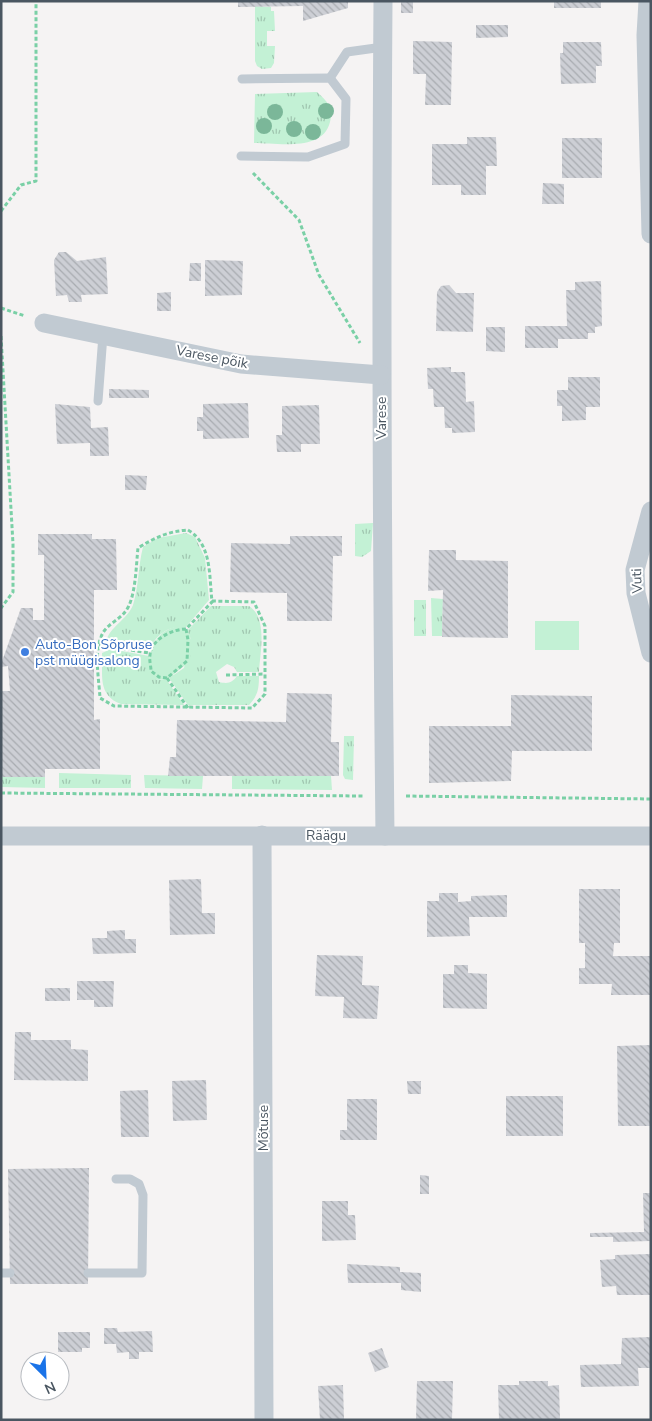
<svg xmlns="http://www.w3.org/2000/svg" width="652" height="1421" font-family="'Nunito Sans',sans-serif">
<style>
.grass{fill:url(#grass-tufts)}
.park{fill:#c3f1d5}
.building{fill:url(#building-back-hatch)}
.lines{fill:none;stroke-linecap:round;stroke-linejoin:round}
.path{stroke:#7ad0a6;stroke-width:3;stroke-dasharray:4 2.5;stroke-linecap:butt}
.lane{stroke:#c1cad2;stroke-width:9}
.street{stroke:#c1cad2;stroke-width:19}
.tree{fill:#7bb799}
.shop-dot{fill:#3f7fe0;stroke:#fff;stroke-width:2}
.labels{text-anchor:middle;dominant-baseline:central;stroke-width:4;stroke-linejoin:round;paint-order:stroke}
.street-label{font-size:14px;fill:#4a5661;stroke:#fff}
.shop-label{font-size:14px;fill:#366cbe;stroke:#fff;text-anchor:start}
</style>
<defs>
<pattern id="grass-tufts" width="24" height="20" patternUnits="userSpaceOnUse" patternTransform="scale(1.25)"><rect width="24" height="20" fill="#c3f1d5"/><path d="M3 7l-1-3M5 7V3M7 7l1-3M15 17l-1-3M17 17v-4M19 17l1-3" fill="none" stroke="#a0c6b0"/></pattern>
<pattern id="building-back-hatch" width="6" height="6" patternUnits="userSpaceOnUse" patternTransform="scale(1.25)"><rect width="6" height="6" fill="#cdcfd5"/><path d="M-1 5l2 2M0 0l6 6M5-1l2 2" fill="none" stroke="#a8abb0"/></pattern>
</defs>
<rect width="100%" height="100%" fill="#f5f3f3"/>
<!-- grass -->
<g class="grass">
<polygon points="255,6 271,7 271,11 274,11 275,31 267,31 267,46 275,46 274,63 271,68 262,69 257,66 255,61"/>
<path d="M317 92C327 101 334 108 330 122 323 152 277 143 254 143L255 94Z"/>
<polygon points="373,523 371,551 362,557 355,556 355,524"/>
<path d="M186 533 195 537 205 558 209 600 185 628C171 623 153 637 150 650L106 642C109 627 127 620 133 605 139 586 138 566 143 547L158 538Z"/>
<polygon points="431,598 443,599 442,636 432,636"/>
<rect x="414" y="600" width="12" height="36"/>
<path d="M211 606H249C268 618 260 653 259 672H237L234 667 227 664 216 672 219 682C228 684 232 683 237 676H259C259 688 258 696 249 705H188L169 678 184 668 191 639 187 631Z"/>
<path d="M111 649 149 656 156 680 166 679 184 705 121 704C97 695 103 675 102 653Z"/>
<polygon points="344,736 354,736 353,780 345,779 343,775"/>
<polygon points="59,773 131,775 131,788 59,788"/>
<polygon points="144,775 203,776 202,789 145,788"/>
<polygon points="232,776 331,776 332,790 232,789"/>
<polygon points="1,777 45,777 45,788 1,787"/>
</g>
<!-- park -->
<g class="park">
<rect x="535" y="621" width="44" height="29"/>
<path d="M181 626C194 632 193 651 189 662L169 678 156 680 148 669C149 649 157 628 181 626Z"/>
</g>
<!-- building -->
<g class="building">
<polygon points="238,1 348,1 348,8 303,21 303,6 238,7"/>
<rect x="401" y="1" width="12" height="12"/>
<rect x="554" y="1" width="47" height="7"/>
<polygon points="476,25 508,25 508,37 476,38"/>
<polygon points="413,41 452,42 451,105 425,105 426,74 413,74"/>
<polygon points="563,42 601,42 602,66 596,66 596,83 561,84 560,53 563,53"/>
<polygon points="467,137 496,137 497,166 486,166 486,195 461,195 461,185 432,185 432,144 467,144"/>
<rect x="562" y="138" width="40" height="40"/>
<polygon points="543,183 564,184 564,204 542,204"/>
<polygon points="59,252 66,252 77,261 106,257 108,294 81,295 82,302 69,302 67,295 56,296 54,260"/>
<polygon points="205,260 243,261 242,295 205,296"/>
<polygon points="190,263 201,263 201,281 189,281"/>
<polygon points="601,281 602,326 595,327 595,333 588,333 588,339 558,339 558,348 525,348 525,326 567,326 566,290 575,290 575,282"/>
<polygon points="449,285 456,293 474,293 473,332 436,331 437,292 441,286"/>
<polygon points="171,292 171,311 157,311 157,293"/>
<polygon points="486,327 505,327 505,352 486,351"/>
<polygon points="451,367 451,372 465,372 466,402 474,401 475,432 452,433 452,428 445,428 444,407 434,407 433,389 428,389 427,368"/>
<polygon points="568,377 600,377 600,407 586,407 586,420 562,421 562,406 557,406 557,390 568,390"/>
<polygon points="109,389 149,390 149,398 109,398"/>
<polygon points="248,403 249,438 203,439 203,431 197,431 197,417 203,417 203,404"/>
<polygon points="55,404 90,407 91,428 108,427 109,456 90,456 90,443 57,444"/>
<polygon points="319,405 320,444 301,444 301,452 277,452 276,435 282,435 282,406"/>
<polygon points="125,475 147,476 146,490 125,490"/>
<polygon points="38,534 92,534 92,539 116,539 117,590 94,590 94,720 100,719 100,769 45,769 45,777 1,777 1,691 10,691 8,666 1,667 1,664 21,608 33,608 33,620 44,620 44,555 38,555"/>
<polygon points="290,536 342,536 342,556 333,556 332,621 287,621 287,593 230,592 231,543 290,544"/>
<polygon points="429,550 456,550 456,560 508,561 508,638 442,637 443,590 428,591"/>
<polygon points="287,693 332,694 331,742 339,742 339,776 168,776 170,757 176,757 177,720 286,722"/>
<polygon points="511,695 592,696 592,751 512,751 511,781 429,783 429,726 511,726"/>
<polygon points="201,879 202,913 215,913 215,934 170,935 169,880"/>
<polygon points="579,889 620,889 620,943 614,943 613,956 651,956 651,995 611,995 612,984 579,984 579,968 585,968 585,943 579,943"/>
<polygon points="439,893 458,893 458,902 471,901 471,896 507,895 507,917 469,917 470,936 427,937 427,901 439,901"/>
<polygon points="125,930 125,939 136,939 136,953 93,954 92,938 107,938 107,931"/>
<polygon points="317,955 363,956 362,985 379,986 377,1019 343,1018 344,997 315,996"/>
<polygon points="454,965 468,965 468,973 487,974 487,1009 443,1008 443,974 454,974"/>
<polygon points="77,981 114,981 113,1007 94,1007 94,1000 77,1000"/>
<rect x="45" y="988" width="25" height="13"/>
<polygon points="15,1032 31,1032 31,1040 71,1040 71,1049 88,1050 88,1081 14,1080"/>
<polygon points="651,1045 651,1126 618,1126 617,1046"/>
<polygon points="206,1080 207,1120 173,1121 172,1081"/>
<polygon points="407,1081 421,1081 421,1094 408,1094"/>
<polygon points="148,1090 149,1137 121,1137 120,1091"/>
<rect x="506" y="1096" width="57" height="40"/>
<polygon points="347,1099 377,1099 377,1140 340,1140 340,1130 347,1130"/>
<polygon points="89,1168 88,1284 10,1284 8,1169"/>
<polygon points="420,1175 429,1176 429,1194 420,1194"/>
<polygon points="643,1193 651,1193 651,1241 613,1242 613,1237 590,1237 590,1233 644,1232"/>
<polygon points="322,1201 348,1201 348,1215 355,1215 356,1240 322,1241"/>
<polygon points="650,1254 651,1295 617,1295 616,1286 602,1287 600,1260 615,1259 615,1255"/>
<polygon points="347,1264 400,1267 400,1272 421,1273 421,1292 401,1290 401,1283 348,1283"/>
<polygon points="104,1328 117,1328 118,1332 152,1331 153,1352 139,1352 139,1359 129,1359 129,1352 117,1353 116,1344 104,1344"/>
<polygon points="58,1332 90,1332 90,1348 82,1348 82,1352 58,1352"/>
<polygon points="651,1337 651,1368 638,1368 639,1386 581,1387 580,1365 621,1364 622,1338"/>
<polygon points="382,1348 389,1367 375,1372 368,1353"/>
<polygon points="417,1381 453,1381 452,1420 416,1420"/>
<polygon points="519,1381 548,1381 548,1386 559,1385 560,1420 499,1420 498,1385 519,1385"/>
<polygon points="343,1385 344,1420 320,1420 318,1386"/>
</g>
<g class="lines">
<!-- path -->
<g class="path">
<polyline points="253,173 299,220 319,275 360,343"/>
<polyline points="1,211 21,185 36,181 36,1"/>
<polyline points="1,308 25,316"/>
<polyline points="1,336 13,544 13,592 1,608"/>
<path d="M188 530C212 544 209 576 212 601L254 602 265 626V694L252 708 114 706 100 698C99 680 94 654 101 637 105 625 118 621 125 612 136 599 136 565 138 548 154 538 169 531 188 530Z"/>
<path d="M186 629 188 640 187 661 167 678 159 677 151 671C151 666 149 660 150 655 151 639 173 629 186 629L213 601"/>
<polyline points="99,645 149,653"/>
<polyline points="226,675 265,674"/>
<polyline points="167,678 188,708"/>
<polyline points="1,793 363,796"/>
<polyline points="406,796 651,799"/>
</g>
<!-- lane -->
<g class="lane">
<polyline points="330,78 347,52 383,47"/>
<polyline points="241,156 308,157 345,144 346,99 330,78 242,79"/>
<polyline points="98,401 103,335"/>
<polyline points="1,1273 10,1273"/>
<polyline points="88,1273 142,1273 143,1195 139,1184 130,1179 116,1179"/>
</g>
<!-- street -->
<g class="street">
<path d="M383 1C381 279 382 557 385 836"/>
<polyline points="648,1 646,35 651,234"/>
<polyline points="44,323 241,364 381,375"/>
<polyline points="651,511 635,570 636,593 651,653"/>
<polyline points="262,835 264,1420"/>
<polyline points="1,836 651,836"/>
</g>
</g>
<!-- trees -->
<g class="tree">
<circle cx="326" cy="111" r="8"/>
<circle cx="275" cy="112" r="8"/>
<circle cx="264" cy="126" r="8"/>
<circle cx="294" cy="129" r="8"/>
<circle cx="313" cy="132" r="8"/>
</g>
<!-- markers -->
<circle class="shop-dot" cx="25" cy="652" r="5"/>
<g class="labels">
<!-- street labels -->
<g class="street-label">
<text transform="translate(212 357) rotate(11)">Varese põik</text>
<text transform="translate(381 418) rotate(-90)">Varese</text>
<text transform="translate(637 581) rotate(-92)">Vuti</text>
<text x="326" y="835">Räägu</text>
<text transform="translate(263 1128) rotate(-90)">Mõtuse</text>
</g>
<!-- shop labels -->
<g class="shop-label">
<text x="35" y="644">Auto-Bon Sõpruse<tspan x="35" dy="16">pst müügisalong</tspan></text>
</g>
</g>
<!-- border -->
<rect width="652" height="1421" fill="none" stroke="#4a5661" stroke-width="5"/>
<!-- north arrow -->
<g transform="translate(45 1376) rotate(156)"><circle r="24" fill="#ffffff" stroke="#b7bbc0"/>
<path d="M0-4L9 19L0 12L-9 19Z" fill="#1a73e8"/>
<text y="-8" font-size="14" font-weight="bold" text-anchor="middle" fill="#4a5661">N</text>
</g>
</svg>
